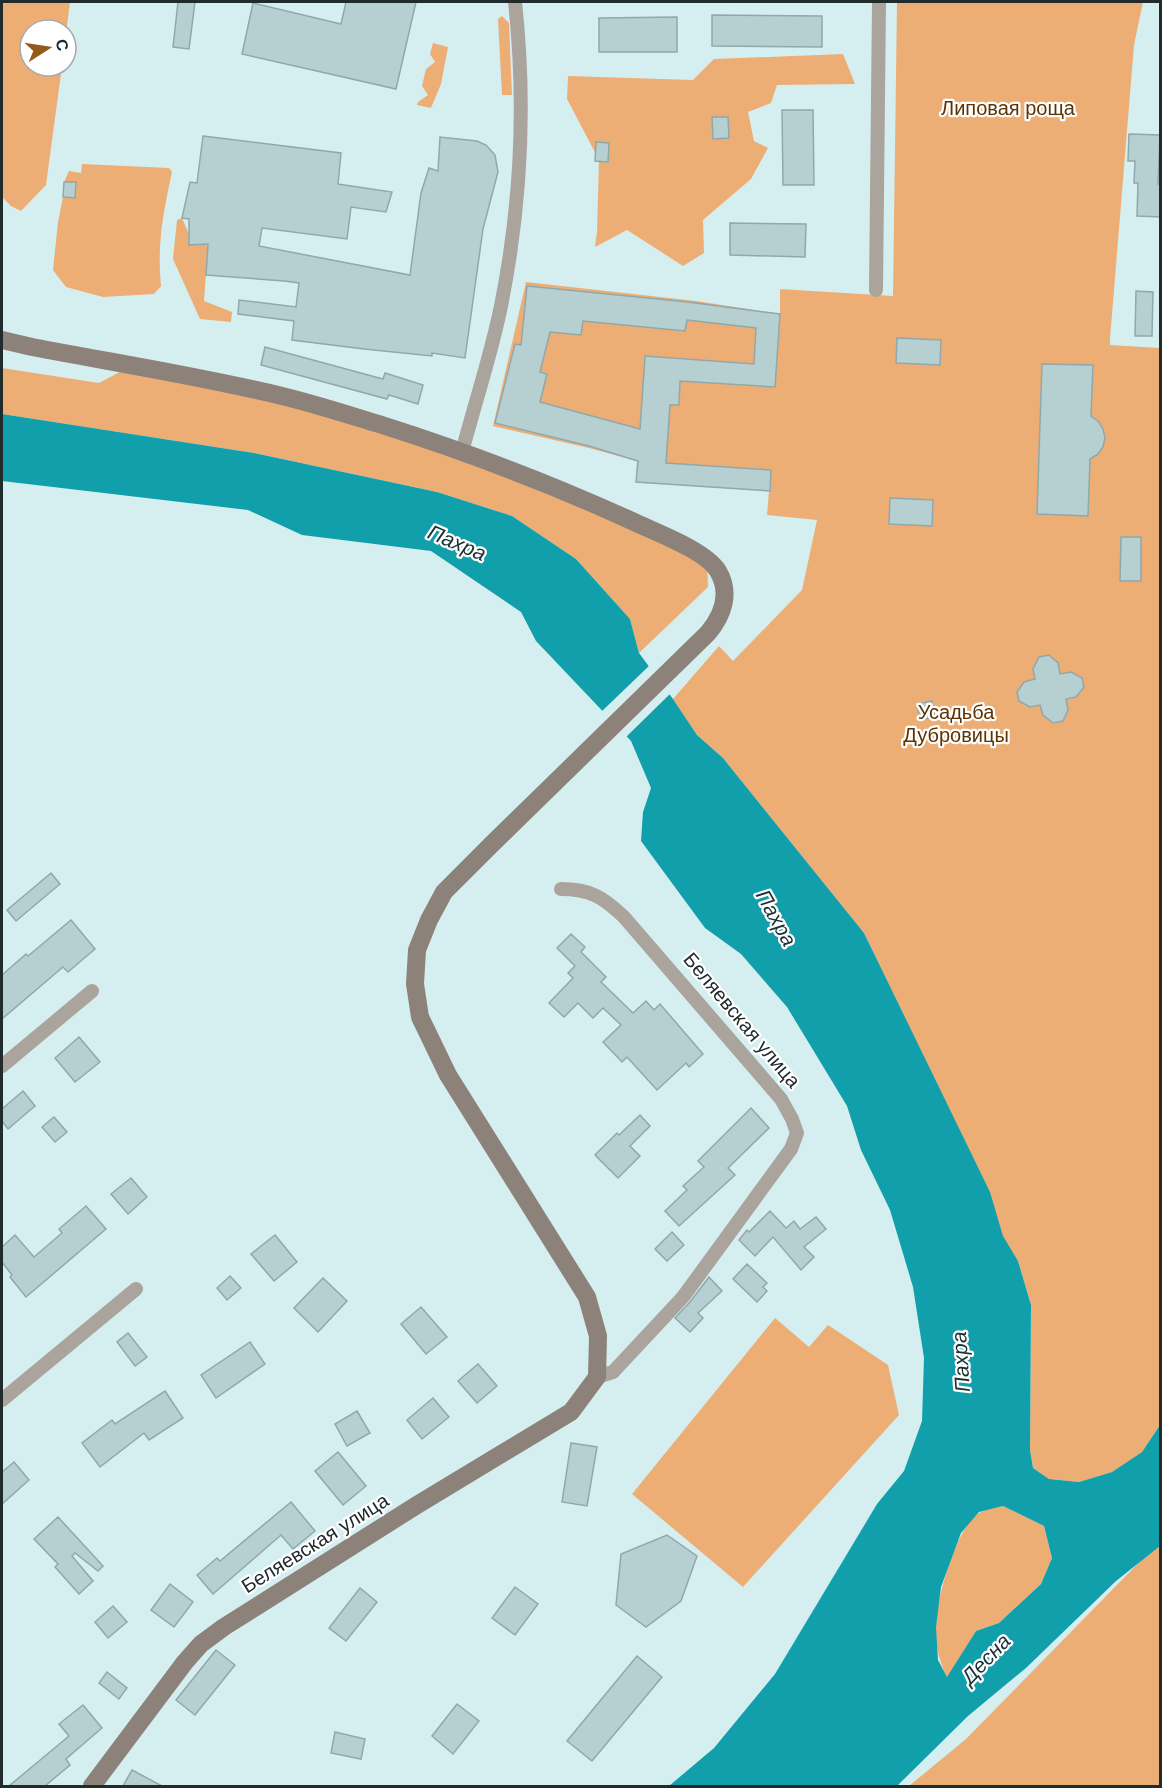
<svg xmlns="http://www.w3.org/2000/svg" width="1162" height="1788" font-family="Arial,sans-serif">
  <rect width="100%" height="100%" fill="#d5eff1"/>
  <!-- green -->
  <g fill="#edae75">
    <polygon points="2,2 70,2 66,34 66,30 30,30 30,66 62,66 46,185 21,211 11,206 2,197"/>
    <polygon points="897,2 1143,2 1134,45 1110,339 1110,345 1160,348 1160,1425 1142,1452 1112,1472 1079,1482 1049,1479 1033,1468 1030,1450 1031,1305 1018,1261 1003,1237 989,1192 864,933 723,758 697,735 673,699 719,646 733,661 802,590 817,520 767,515 769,491 636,482 637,461 589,448 493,426 526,282 696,301 780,314 780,289 893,296"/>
    <polygon points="502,16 509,23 512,95 502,95 498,19"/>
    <polygon points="433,43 448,47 441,84 431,108 417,105 418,102 428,95 422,86 426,69 435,62 430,54"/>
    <polygon points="843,54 855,84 777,85 771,103 748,112 754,141 768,148 751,179 703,220 704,253 683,266 627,230 595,247 597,232 599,160 567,99 568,76 693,80 714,59"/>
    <path d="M82,164l87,4 3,4c-9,42 -15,71 -11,114l-7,8 -51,3 -37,-10 -13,-17 5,-48 5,-25h12l1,-15h-12l5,-11 12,2z"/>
    <polygon points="182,218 189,234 189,245 203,244 208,246 204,301 232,312 231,322 200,319 173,259 177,220"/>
    <polygon points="131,366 365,420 707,559 708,587 639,653 630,619 576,559 512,516 437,492 254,453 2,414 2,368 99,383"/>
    <polygon points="775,1318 809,1347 828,1325 888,1365 899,1415 743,1587 632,1494"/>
    <path d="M1003,1506l41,20 8,32 -11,26 -42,39 -23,8 -29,47c-8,-18 -11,-29 -11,-49 -1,-26 20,-105 45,-117 6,-3 15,-4 22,-6z"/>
    <polygon points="1160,1541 1160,1786 909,1786 966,1739"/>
  </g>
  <!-- water -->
  <path fill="#11a0ab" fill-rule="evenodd" d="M2,414l252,39 183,39 75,24 64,43 54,60 9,34 34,46 24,36 26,23 141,175 126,259 13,44 15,25 13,44 -1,145 3,18 16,11 30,3 33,-10 30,-20 18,-27v121l-44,35 -90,87 -58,48 -71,70h-228l45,-38 61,-74 102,-170 27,-33 18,-50 2,-63 -11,-71 -23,-77 -29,-60 -14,-44 -60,-99 -46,-53 -36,-26 -64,-87 2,-29 8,-24 -20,-47 -95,-100 -15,-29 -90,-61 -129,-16 -54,-25 -246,-29zM1003,1506l41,20 8,32 -11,26 -42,39 -23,8 -29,46 -9,-17 -2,-33 5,-40 20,-54 18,-21z"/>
  <!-- pier -->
  <polygon fill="#d5eff1" points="651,664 672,692 625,738 600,713"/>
  <!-- building -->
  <g fill="#b6cfd1" stroke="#90a8ab" stroke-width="1.5" fill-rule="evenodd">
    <polygon points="178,2 195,2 189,49 173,47"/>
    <polygon points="346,2 416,2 396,89 242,54 253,3 341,24"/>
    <polygon points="712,15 822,16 822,47 712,46"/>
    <polygon points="677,17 677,52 599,52 599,18"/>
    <polygon points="782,110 813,110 814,185 783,185"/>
    <polygon points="712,117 728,117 729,138 713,139"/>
    <polygon points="1129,134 1160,135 1158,184 1161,184 1161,217 1137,216 1138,183 1134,183 1135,161 1128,161"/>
    <polygon points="203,136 341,153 338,184 392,192 386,212 351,207 347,239 262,228 259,246 410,275 421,193 429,168 438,171 440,137 477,141 486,145 495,155 498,172 483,229 465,358 432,353 432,356 364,349 292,340 294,321 238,314 239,300 296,307 299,283 284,281 206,275 208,244 189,245 189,219 182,218 190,182 197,183"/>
    <polygon points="596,142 609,143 608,162 595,161"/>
    <polygon points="64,182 76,182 75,198 63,197"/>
    <polygon points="730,223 806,224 805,257 730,255"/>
    <path d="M527,286l161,16 92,12 -5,73 -95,-6 -1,24h-9l-4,58 105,7 -1,21 -134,-9 2,-21 -49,-15 -94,-23 20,-79 6,1zM687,320l69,8 -2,36 -109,-8 -5,73 -100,-27 7,-28 -7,-2 10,-40 31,3 2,-14 102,10z"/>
    <polygon points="1136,291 1153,292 1152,336 1135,336"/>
    <polygon points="897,338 941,340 940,365 896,363"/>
    <polygon points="265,347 383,379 385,373 423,385 418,404 389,395 387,399 261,365"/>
    <polygon points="1042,364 1093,365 1091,416 1098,421 1103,429 1105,438 1103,447 1098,454 1090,459 1088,516 1037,514"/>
    <polygon points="890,498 933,500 932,526 889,524"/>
    <polygon points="1121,537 1141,537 1141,581 1120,581"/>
    <polygon points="1049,655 1058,663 1060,674 1071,672 1082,678 1084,687 1076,697 1066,699 1068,710 1063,721 1053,723 1043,715 1040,705 1030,707 1019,701 1017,692 1024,682 1035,679 1033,669 1039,657"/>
    <polygon points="932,701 935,717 920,720 917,704"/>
    <polygon points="51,873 60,884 16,921 7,910"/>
    <polygon points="71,920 95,949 68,972 63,967 2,1019 2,975 26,954 28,956"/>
    <polygon points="571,934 585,947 581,952 606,977 601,982 633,1013 646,1001 654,1010 660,1004 703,1054 689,1067 686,1063 657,1090 627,1057 622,1062 603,1042 621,1025 603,1008 593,1018 578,1003 564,1017 549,1003 573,978 568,973 575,966 557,948"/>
    <polygon points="79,1037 100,1062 75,1082 55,1058"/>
    <polygon points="23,1091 35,1106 8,1129 2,1121 2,1109"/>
    <polygon points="751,1108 769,1128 728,1168 735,1175 679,1226 665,1211 687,1190 683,1186 704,1167 698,1161"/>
    <polygon points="640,1115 650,1126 630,1146 640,1156 618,1178 595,1155 617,1133 619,1135"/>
    <polygon points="54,1117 67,1132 55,1142 42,1127"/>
    <polygon points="131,1178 147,1197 128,1214 111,1194"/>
    <polygon points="86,1206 106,1229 26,1297 10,1277 12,1275 2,1262 2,1247 15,1235 34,1257 62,1233 59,1229"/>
    <polygon points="770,1211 786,1228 794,1221 800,1229 816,1217 826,1229 804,1247 814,1257 801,1270 773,1237 755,1256 739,1240 747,1230 749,1232"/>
    <polygon points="672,1232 684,1245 667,1261 655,1249"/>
    <polygon points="275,1235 297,1262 274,1281 251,1254"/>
    <polygon points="747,1264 767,1283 763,1287 767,1291 757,1302 733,1279"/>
    <polygon points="230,1276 241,1288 227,1300 217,1288"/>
    <polygon points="709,1277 722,1291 698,1313 703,1318 690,1332 675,1318 690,1302"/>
    <polygon points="323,1278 347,1301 318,1332 294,1308"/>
    <polygon points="421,1307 447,1337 426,1354 401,1324"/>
    <polygon points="128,1333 147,1357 135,1366 117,1342"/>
    <polygon points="250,1342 265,1364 216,1398 201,1375"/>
    <polygon points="478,1364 497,1386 477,1403 458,1381"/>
    <polygon points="165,1391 183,1418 149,1440 144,1433 100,1467 82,1443 112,1420 115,1424"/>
    <polygon points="433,1398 449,1417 422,1439 407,1420"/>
    <polygon points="357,1411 370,1433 347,1446 335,1424"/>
    <polygon points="571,1443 597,1447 587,1506 562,1502"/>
    <polygon points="338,1452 366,1486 343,1505 315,1471"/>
    <polygon points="14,1462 29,1480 2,1504 2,1472"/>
    <polygon points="291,1502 315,1531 293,1549 281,1535 213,1594 197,1575 217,1558 220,1561"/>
    <polygon points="58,1517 103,1566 98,1571 75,1553 72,1556 93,1581 79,1594 55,1567 58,1564 34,1539"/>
    <polygon points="667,1535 697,1556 681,1601 646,1627 616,1605 621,1554"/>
    <polygon points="170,1584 193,1602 174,1627 151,1610"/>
    <polygon points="515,1587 538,1604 515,1635 492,1618"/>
    <polygon points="360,1588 377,1602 346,1641 329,1628"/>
    <polygon points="113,1606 127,1622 108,1638 95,1622"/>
    <polygon points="216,1650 235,1665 195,1715 176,1700"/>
    <polygon points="637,1656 662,1677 592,1761 567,1741"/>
    <polygon points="107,1672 127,1688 119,1699 99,1683"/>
    <polygon points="457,1704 479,1721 453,1754 432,1736"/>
    <polygon points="83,1705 102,1728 66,1759 70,1765 45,1786 9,1786 69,1736 59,1724"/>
    <polygon points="335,1732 365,1739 361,1759 331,1753"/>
    <polygon points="132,1770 162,1786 123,1786"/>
  </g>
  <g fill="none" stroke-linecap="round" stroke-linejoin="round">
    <!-- street -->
    <g stroke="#aba49d" stroke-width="14">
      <polyline points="876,290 879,2"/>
      <path d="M462,452c13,-49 29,-97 39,-146 20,-100 25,-203 14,-304"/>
      <path d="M561,889c29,0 42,8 63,28l157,182 11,20 5,14 -6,16 -108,148 -70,75 -16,5"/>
      <polyline points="2,1066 92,991"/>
      <polyline points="2,1400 136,1289"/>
    </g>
    <!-- secondary -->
    <path stroke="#8d8279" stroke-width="18" d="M2,340l30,7c83,16 167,29 250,49 33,8 67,19 100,29 85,27 169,59 250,96 23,11 73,29 86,50 13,22 5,44 -10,62l-216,211 -48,48 -15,28 -12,30 -2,34 5,33 28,58 139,222 11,39 -1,41 -26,35 -154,93 -193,122 -23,17 -16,18 -93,124"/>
  </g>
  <g text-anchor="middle" stroke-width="4.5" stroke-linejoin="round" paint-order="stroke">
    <!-- park labels -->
    <g font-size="20" fill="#5d3302" stroke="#fff">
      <text x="1008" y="115">Липовая роща</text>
      <text x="956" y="719">Усадьба<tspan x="956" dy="23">Дубровицы</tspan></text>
    </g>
    <!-- street labels -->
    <g font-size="20" fill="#212b2c" stroke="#fff">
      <text transform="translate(742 1020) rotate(50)" y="7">Беляевская улица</text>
      <text transform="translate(315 1543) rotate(-32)" y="7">Беляевская улица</text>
    </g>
    <!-- water labels -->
    <g font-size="21" font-style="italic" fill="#1b3033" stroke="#fff">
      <text transform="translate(457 543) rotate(23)" y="7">Пахра</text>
      <text transform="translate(776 918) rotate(61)" y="7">Пахра</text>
      <text transform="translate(961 1362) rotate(-94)" y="7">Пахра</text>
      <text transform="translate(986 1659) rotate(-46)" y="7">Десна</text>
    </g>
  </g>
  <!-- border -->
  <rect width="1162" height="1788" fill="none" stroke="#212b2c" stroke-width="6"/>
  <!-- north arrow -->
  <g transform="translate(48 48) rotate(78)"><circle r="28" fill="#ffffff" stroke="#a6aaab" stroke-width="1.5"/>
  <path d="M0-4.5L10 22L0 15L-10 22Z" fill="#955a1a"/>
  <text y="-9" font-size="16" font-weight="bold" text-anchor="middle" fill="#212b2c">С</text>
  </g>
</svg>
